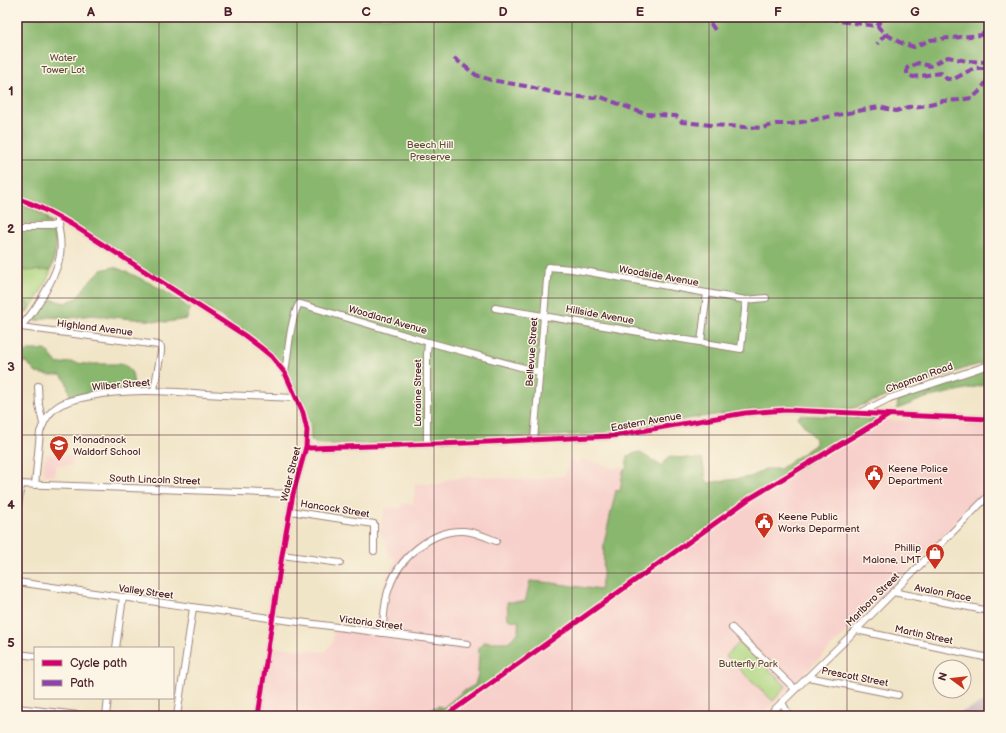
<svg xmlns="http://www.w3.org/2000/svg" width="1006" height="733" font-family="'Balsamiq Sans',sans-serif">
  <rect width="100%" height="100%" fill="#fcf5e5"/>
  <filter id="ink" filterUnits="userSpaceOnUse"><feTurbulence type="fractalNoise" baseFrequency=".025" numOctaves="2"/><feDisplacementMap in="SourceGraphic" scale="8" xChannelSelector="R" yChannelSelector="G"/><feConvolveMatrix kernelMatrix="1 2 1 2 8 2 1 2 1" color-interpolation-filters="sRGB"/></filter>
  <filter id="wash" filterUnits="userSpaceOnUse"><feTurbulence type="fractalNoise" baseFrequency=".012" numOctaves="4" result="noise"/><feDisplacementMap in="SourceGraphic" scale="16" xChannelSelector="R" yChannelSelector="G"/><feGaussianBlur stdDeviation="0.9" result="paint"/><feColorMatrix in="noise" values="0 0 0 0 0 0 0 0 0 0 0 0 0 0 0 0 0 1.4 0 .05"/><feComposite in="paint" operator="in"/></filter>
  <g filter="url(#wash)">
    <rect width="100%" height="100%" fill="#f1e5c7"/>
    <!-- built -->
    <g fill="#f7d0cb">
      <polygon points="884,420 989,424 989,490 762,716 447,716 751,499"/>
      <polygon points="46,454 73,456 73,466 56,465 55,476 43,475 44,458 46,458"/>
      <polygon points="580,459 596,462 614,469 619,467 625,469 623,471 620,491 616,490 604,543 603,577 600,590 553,583 530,581 525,602 507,602 519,622 518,633 508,642 484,642 479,648 478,674 475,685 462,692 443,708 426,710 427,716 261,716 270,647 325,652 328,647 332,644 334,630 357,633 359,626 371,628 375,624 382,591 387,577 394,565 396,558 389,557 386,541 380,533 385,507 401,508 402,503 413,504 415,484 439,484 447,480 472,476 535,480 565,475 569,461 577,463"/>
    </g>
    <!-- industrial -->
    <polygon fill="#d2bec2" points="989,700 989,716 959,716 961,712"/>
    <!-- green -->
    <g fill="#aed680" stroke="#7c7a56">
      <path d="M17,203c12,3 27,8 34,20 17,29 -13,81 -34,100z"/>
      <polygon points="740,642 786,686 773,701 726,656"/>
    </g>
    <!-- forest -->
    <g fill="#8ab76e" stroke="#6a6b4c">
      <polygon points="17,17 989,17 989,362 969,367 851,409 806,407 750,410 687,419 621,433 362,444 319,444 314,443 311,440 310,424 307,412 289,375 277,359 263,346 222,317 147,272 69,221 41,204 17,197"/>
      <path d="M17,203c13,4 24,9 34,20h-34z"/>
      <polygon points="17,229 53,229 56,247 51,270 17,271"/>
      <path d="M114,267c22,8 58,26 76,42l-3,10 -20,3 -76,-7 -21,3 -21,-1 -13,4 -6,-1 16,-22 19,5 12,-5 11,-15 13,-13z"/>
      <polygon points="17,301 27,302 31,306 17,323"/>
      <polygon points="28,350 46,350 58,364 71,362 85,364 125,364 132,373 134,385 70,396 66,381 61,375 50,375 36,373 27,362 22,362 17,423 17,361 19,357"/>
      <polygon points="989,370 989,384 925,398 897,409 898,399 971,373"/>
      <polygon points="800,415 880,419 750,498 444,716 427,716 425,711 439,706 443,708 462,692 475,685 478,674 479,648 484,642 508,642 518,633 519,622 508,619 507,602 525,602 530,581 553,583 600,590 603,577 604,543 616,490 620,491 623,471 627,467 627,456 639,452 661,466 669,457 702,459 707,483 751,477 765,469 780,469 815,445 815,439 798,418"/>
    </g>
  </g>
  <g filter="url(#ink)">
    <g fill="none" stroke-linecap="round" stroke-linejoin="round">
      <!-- minor casing -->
      <g stroke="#9e8279" stroke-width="8">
        <g id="minor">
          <path d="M17,199c20,5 37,16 54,25l173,111 16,12 11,9 14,17 18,40 4,17 -1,17 -13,47 -11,61 -24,161"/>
          <polyline points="17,226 51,226 58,224"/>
          <polyline points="495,308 741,349 746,300"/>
          <polyline points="21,327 158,345 161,347 161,352 154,390"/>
          <path d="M17,329c16,-12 40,-54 43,-74 2,-13 -1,-26 -4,-39"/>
          <polyline points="701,342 707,293"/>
          <path d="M285,373c3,-18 5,-54 14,-69h2l127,38 111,30"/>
          <polyline points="38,386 39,405 43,424"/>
          <polyline points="858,414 890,398 989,365"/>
          <polyline points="534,440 548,267 572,269 746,300 766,298"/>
          <polyline points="427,444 427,354 428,342"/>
          <polyline points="306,447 310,448 466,443 612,436 745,413 786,410 989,419"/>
          <polyline points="17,484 293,494"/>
          <path d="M35,485l5,-53c4,-10 8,-19 17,-25 8,-6 19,-8 29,-10 47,-10 89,-5 137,-2 24,1 49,2 73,3"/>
          <polyline points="290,511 374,524 374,551"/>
          <polyline points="17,513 21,485"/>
          <polyline points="282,555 340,563"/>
          <polyline points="17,582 276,619 468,644"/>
          <polyline points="893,592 989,611"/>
          <polyline points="732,628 795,689"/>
          <polyline points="856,630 989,658"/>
          <path d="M382,633c2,-14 2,-31 7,-45 10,-30 43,-59 75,-57 12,1 22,6 32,10"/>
          <polyline points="116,648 123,597"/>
          <polyline points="17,654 35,656"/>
          <polyline points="808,677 898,695"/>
          <polyline points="782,702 789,716"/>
          <polyline points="17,708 87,716"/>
          <polyline points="106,716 108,698"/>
          <polyline points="177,716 193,608"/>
          <polyline points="768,716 856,630 989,495"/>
        </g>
      </g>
      <!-- minor -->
      <use href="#minor" stroke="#fff" stroke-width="6"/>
      <!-- quiet -->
      <g stroke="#8e44ad" stroke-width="4" stroke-dasharray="8 4" stroke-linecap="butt">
        <polyline points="700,17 711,24 715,30"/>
        <polyline points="830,17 839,21 877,26 886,34 877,44"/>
        <polyline points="877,26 881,20 888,17"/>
        <polyline points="886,34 899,42 914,47 930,40 981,35 989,30"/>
        <polyline points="454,58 476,75 491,80 525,86 564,95 589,98 601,97 645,114 676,116 682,122 711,125 762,128 776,124 791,124 879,107 896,111 909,107 921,106 942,101 959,100 972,98 979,92 989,78"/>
        <polyline points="989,62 967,61 948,57 930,66 918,63 907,68 907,74 913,77 941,73 947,79 954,79 974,68 985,68 989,73"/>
      </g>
      <!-- cycleway casing -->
      <g stroke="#fcf5e5" stroke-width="8">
        <g id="cycleway">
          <path d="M17,199c20,5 37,16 54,25l173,111 16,12 11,9 14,17 18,40 4,17 -1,17 -13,47 -11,61 -24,161"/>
          <polyline points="306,447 310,448 466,443 612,436 745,413 786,410 989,419"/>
          <polyline points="445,716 749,499 889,415"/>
        </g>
      </g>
      <!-- cycleway -->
      <use href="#cycleway" stroke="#d6006c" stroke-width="5"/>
    </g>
  </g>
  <!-- grid -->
  <path fill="none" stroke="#4a1f2b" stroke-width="1" stroke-opacity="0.55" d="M159,17v631M297,17v699M434,17v699M572,17v699M709,17v699M847,17v699M17,160h972M17,298h972M17,435h972M17,573h972M159,698v18"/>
  <!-- icons -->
  <defs>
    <g id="school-pin" transform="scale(1)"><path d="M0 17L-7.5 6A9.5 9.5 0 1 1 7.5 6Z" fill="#c8321e" stroke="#fcf5e5"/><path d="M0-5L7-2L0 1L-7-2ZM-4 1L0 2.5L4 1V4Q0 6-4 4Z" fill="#fff"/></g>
    <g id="civic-pin" transform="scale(1)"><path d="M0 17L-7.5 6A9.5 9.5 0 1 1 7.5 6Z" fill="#c8321e" stroke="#fcf5e5"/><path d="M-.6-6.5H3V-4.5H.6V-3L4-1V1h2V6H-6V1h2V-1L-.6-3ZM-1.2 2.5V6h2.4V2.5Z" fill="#fff"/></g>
    <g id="shop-pin" transform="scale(1)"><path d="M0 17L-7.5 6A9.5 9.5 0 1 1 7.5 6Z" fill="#c8321e" stroke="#fcf5e5"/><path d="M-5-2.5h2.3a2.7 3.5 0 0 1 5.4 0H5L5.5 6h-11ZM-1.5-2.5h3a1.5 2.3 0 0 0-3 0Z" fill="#fff"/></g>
  </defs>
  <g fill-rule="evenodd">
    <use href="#school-pin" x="59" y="445"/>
    <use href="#civic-pin" x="874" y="474"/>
    <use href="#civic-pin" x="764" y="522"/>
    <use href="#shop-pin" x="935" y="553"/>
  </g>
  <g text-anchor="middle" stroke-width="3" stroke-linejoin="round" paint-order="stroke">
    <!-- park labels -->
    <g font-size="10" fill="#634d40" stroke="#fcf5e5">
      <text x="63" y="61">Water<tspan x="63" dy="12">Tower Lot</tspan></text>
      <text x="430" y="148">Beech Hill<tspan x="430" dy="12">Preserve</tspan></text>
      <text x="748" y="667">Butterfly Park</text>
    </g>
    <!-- street labels -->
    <g font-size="10" fill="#4a1f2b" stroke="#fcf5e5">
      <text transform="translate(659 275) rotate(10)" y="4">Woodside Avenue</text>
      <text transform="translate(600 314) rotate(10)" y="4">Hillside Avenue</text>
      <text transform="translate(388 319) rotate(16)" y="4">Woodland Avenue</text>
      <text transform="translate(95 327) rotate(7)" y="4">Highland Avenue</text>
      <text transform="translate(531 352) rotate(-86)" y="4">Bellevue Street</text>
      <text transform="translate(919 377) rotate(-20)" y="4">Chapman Road</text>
      <text transform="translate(121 384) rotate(-5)" y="4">Wilber Street</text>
      <text transform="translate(417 393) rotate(-90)" y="4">Lorraine Street</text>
      <text transform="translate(646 421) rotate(-10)" y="4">Eastern Avenue</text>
      <text transform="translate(290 474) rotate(-76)" y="4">Water Street</text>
      <text transform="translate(155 479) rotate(2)" y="4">South Lincoln Street</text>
      <text transform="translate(335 508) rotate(9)" y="4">Hancock Street</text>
      <text transform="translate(146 591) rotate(8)" y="4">Valley Street</text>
      <text transform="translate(943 592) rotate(11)" y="4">Avalon Place</text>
      <text transform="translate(872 599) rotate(-45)" y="4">Marlboro Street</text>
      <text transform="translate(371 622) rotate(7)" y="4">Victoria Street</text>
      <text transform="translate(924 634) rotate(12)" y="4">Martin Street</text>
      <text transform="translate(855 676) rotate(11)" y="4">Prescott Street</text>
    </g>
    <!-- poi labels -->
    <g font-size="10" fill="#4a1f2b" stroke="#fcf5e5" text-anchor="start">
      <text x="73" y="443">Monadnock<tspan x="73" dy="12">Waldorf School</tspan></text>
      <text x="888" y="472">Keene Police<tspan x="888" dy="12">Department</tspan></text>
      <text x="778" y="520">Keene Public<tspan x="778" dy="12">Works Deparment</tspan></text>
      <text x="921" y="551" text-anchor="end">Phillip<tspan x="921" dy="12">Malone, LMT</tspan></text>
    </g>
  </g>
  <!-- margin -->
  <rect width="1006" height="733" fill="none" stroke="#fcf5e5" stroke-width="44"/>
  <!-- legend -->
  <rect x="34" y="647" width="140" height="52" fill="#fcf5e5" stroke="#b59f9b"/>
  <rect x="42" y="660" width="20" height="6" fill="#d6006c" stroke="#b59f9b"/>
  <text x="70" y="667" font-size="12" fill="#4a1f2b">Cycle path</text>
  <rect x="42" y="680" width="20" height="6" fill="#8e44ad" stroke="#b59f9b"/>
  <text x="70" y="687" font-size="12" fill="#4a1f2b">Path</text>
  <!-- north arrow -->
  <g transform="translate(952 679) rotate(285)"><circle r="19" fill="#fcf5e5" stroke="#b59f9b"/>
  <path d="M0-3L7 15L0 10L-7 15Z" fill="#c8321e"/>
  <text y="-6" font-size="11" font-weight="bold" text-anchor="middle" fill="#4a1f2b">N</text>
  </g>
  <rect x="22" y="22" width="962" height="689" fill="none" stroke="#4a1f2b" stroke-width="1.5"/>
  <g font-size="13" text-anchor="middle" font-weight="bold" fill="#4a1f2b">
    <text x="91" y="16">A</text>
    <text x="228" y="16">B</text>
    <text x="366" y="16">C</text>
    <text x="503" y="16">D</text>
    <text x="640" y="16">E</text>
    <text x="778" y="16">F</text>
    <text x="915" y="16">G</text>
    <text x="11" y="95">1</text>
    <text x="11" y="233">2</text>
    <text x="11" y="371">3</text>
    <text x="11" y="509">4</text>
    <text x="11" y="647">5</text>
  </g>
</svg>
